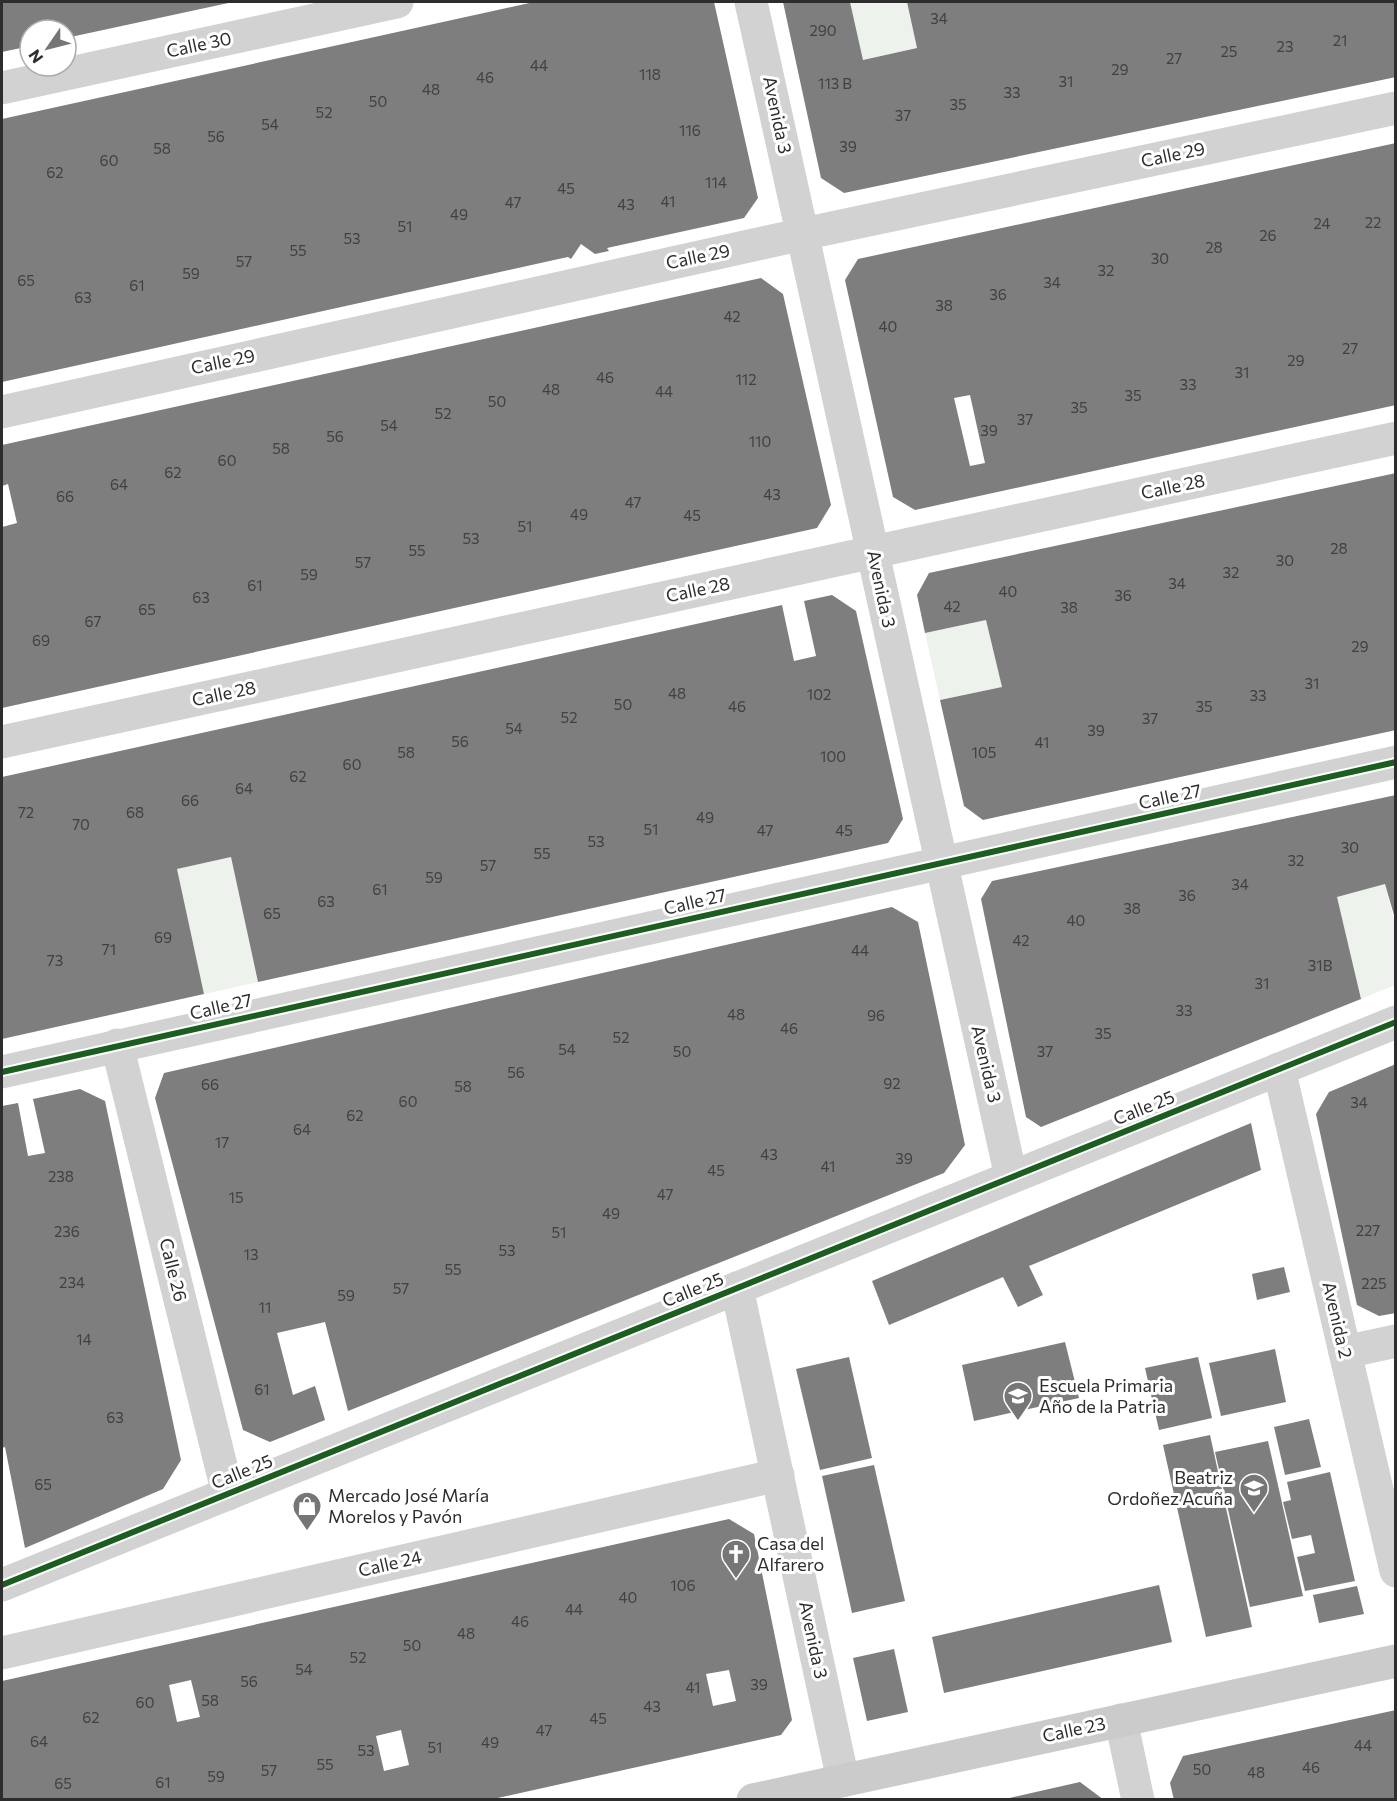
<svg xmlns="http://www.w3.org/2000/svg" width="1397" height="1801" font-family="Commissioner,sans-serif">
  <rect width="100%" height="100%" fill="#fff"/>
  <!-- green -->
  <g fill="#edf3ec">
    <polygon points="850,2 907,2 917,48 863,60"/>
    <polygon points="986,620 1002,687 940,700 925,633"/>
    <polygon points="231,857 258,982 204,994 177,869"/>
    <polygon points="1385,884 1395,924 1395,985 1361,999 1337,897"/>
  </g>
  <!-- building -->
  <g fill="#7e7e7e" fill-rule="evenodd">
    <polygon points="2,2 233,2 66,38 66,30 30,30 30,46 2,52"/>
    <polygon points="534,2 714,2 758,198 744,218 607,248 609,251 595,254 581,244 571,259 568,257 554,260 2,382 2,119"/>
    <polygon points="783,2 850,2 863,60 917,48 907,2 1396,2 1396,77 844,193 821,178"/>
    <path d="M1396,143v262l-481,105 -22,-13 -48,-217 13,-21zM970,395l15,68 -15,3 -16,-68z"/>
    <polygon points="761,278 783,294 831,505 817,528 2,708 2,527 17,523 8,484 2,486 2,445"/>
    <polygon points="1396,473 1396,730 983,820 964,806 940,700 1002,687 986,620 925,633 917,595 929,573"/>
    <polygon points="832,595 856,611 903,819 888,843 258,982 231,857 177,869 204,994 2,1039 2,777 782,605 794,661 816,656 804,601"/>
    <polygon points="1396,795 1396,922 1385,884 1337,897 1361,999 1041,1127 1026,1117 981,899 992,881"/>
    <polygon points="892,907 918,922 965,1145 944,1173 348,1411 325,1322 277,1333 293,1395 315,1386 325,1420 270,1442 243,1430 155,1098 164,1073"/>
    <polygon points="1396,1064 1396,1313 1379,1316 1357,1305 1316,1114 1329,1092"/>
    <polygon points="80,1089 105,1101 181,1460 163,1489 25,1548 5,1447 2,1448 2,1106 18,1103 28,1156 45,1153 33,1099"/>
    <polygon points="1251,1123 1261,1170 1029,1266 1043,1295 1018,1307 1003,1277 889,1325 872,1281"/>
    <polygon points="1284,1267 1290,1292 1257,1300 1252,1274"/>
    <polygon points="1065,1342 1079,1398 974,1421 962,1365"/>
    <polygon points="1275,1349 1286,1402 1221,1416 1209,1363"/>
    <polygon points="849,1357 872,1458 820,1470 796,1369"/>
    <polygon points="1198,1357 1212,1418 1159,1430 1145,1368"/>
    <polygon points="1309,1419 1321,1467 1285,1475 1274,1427"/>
    <polygon points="1210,1435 1252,1627 1206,1637 1163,1445"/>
    <polygon points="1268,1441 1303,1596 1250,1607 1215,1452"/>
    <polygon points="874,1465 905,1601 852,1613 822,1476"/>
    <polygon points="1330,1472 1355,1581 1305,1591 1297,1557 1315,1553 1311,1535 1292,1539 1283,1502 1291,1500 1287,1482"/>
    <path d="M729,1519l25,15 38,186 -11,15 -292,65h-487v-119zM729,1670l7,31 -23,5 -7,-32zM191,1680l9,37 -23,5 -8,-37zM401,1730l8,35 -25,6 -8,-35z"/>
    <polygon points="1159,1585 1172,1642 944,1693 932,1637"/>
    <polygon points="1357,1586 1364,1614 1319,1623 1313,1595"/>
    <polygon points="894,1649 908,1712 867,1721 853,1658"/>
    <polygon points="1396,1710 1396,1800 1174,1800 1170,1783 1183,1756"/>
    <polygon points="1080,1782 1104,1800 1005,1800 1005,1799"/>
  </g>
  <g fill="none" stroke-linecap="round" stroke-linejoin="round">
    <!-- street -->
    <g stroke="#d2d2d2" stroke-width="33">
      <polyline points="751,2 1011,1177"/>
      <polyline points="2,88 397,2"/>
      <polyline points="2,412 803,234 1396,108"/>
      <polyline points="2,742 1396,438"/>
      <polyline points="117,1045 228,1494"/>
      <polyline points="1279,1069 1396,1571"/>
      <polyline points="2,1072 1396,762"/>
      <polyline points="737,1288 843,1780"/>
      <polyline points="1345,1352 1396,1341"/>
      <polyline points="2,1585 1396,1022"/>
      <polyline points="2,1653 778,1475"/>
      <polyline points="1121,1720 1138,1800"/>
    </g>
    <!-- secondary -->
    <polyline stroke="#cbcbcb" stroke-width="33" points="753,1800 1396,1661"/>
    <!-- cycleway casing -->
    <g stroke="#fff" stroke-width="10">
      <g id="cycleway">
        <polyline points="2,1072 1396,762"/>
        <polyline points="2,1585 1396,1022"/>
      </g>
    </g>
    <!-- cycleway -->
    <use href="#cycleway" stroke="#1b5e20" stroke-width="6"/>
  </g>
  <!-- icons -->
  <defs>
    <g id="school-pin" transform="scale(1.5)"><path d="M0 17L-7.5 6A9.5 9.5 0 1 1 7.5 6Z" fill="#767676" stroke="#fff"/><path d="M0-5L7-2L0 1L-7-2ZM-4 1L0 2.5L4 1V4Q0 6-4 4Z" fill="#fff"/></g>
    <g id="shop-pin" transform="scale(1.5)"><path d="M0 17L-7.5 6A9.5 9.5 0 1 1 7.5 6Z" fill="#767676" stroke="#fff"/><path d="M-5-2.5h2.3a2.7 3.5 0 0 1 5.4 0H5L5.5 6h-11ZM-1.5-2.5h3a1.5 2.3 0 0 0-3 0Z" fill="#fff"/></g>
    <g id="church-pin" transform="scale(1.5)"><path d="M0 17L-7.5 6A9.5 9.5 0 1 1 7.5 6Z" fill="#767676" stroke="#fff"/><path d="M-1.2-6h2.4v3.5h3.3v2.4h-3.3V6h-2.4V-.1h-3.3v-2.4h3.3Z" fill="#fff"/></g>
  </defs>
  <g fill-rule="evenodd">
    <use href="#school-pin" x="1018" y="1396"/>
    <use href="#school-pin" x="1254" y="1488"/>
    <use href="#shop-pin" x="307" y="1506"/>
    <use href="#church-pin" x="736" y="1554"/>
  </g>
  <g text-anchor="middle" stroke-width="6" stroke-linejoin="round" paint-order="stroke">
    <!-- number labels -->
    <g font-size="15" fill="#414141">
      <text x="939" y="24">34</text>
      <text x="823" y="36">290</text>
      <text x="1340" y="46">21</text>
      <text x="1285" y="52">23</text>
      <text x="1229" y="57">25</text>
      <text x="1174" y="64">27</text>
      <text x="539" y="71">44</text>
      <text x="1120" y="75">29</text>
      <text x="650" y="80">118</text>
      <text x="485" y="83">46</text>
      <text x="1066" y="87">31</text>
      <text x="835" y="89">113 B</text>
      <text x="431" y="95">48</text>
      <text x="1012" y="98">33</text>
      <text x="378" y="107">50</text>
      <text x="958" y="110">35</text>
      <text x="324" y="118">52</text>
      <text x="903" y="121">37</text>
      <text x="270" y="130">54</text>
      <text x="690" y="136">116</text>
      <text x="216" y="142">56</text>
      <text x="848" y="152">39</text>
      <text x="162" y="154">58</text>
      <text x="109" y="166">60</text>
      <text x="55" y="178">62</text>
      <text x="716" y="188">114</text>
      <text x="566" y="194">45</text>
      <text x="668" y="207">41</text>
      <text x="513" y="208">47</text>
      <text x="626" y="210">43</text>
      <text x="459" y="220">49</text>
      <text x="1373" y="228">22</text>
      <text x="1322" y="229">24</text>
      <text x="405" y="232">51</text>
      <text x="1268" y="241">26</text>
      <text x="352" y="244">53</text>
      <text x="1214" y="253">28</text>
      <text x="298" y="256">55</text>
      <text x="1160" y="264">30</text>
      <text x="244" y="267">57</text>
      <text x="1106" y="276">32</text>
      <text x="191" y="279">59</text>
      <text x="26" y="286">65</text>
      <text x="1052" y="288">34</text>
      <text x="137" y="291">61</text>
      <text x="998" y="300">36</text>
      <text x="83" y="303">63</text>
      <text x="944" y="311">38</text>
      <text x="732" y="322">42</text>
      <text x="888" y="332">40</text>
      <text x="1350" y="354">27</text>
      <text x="1296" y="366">29</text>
      <text x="1242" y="378">31</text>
      <text x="605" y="383">46</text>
      <text x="746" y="385">112</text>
      <text x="1188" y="390">33</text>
      <text x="551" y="395">48</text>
      <text x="664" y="397">44</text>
      <text x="1133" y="401">35</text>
      <text x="497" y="407">50</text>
      <text x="1079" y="413">35</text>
      <text x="443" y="419">52</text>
      <text x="1025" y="425">37</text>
      <text x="389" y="431">54</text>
      <text x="989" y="436">39</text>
      <text x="335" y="442">56</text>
      <text x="760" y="447">110</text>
      <text x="281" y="454">58</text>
      <text x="227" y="466">60</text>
      <text x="173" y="478">62</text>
      <text x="119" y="490">64</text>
      <text x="772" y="500">43</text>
      <text x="65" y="502">66</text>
      <text x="633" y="508">47</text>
      <text x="579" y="520">49</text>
      <text x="692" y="521">45</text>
      <text x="525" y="532">51</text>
      <text x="471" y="544">53</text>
      <text x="1339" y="554">28</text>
      <text x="417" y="556">55</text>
      <text x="1285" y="566">30</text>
      <text x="363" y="568">57</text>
      <text x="1231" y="578">32</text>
      <text x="309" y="580">59</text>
      <text x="1177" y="589">34</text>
      <text x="255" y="591">61</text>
      <text x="1008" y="597">40</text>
      <text x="1123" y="601">36</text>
      <text x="201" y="603">63</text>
      <text x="952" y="612">42</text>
      <text x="1069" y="613">38</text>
      <text x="147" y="615">65</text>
      <text x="93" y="627">67</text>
      <text x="41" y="646">69</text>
      <text x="1360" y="652">29</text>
      <text x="1312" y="689">31</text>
      <text x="677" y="699">48</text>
      <text x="819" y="700">102</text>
      <text x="1258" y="701">33</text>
      <text x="623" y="710">50</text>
      <text x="737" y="712">46</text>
      <text x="1204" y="712">35</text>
      <text x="569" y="723">52</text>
      <text x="1150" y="724">37</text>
      <text x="514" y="734">54</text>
      <text x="1096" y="736">39</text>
      <text x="460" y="747">56</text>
      <text x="1042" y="748">41</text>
      <text x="406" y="758">58</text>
      <text x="984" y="758">105</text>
      <text x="833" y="762">100</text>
      <text x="352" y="770">60</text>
      <text x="298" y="782">62</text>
      <text x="244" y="794">64</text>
      <text x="190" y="806">66</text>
      <text x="26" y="818">72</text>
      <text x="135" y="818">68</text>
      <text x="705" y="823">49</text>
      <text x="81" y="830">70</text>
      <text x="651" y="835">51</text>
      <text x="765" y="836">47</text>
      <text x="844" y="836">45</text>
      <text x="596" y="847">53</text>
      <text x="1350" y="853">30</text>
      <text x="542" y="859">55</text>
      <text x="1296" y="866">32</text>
      <text x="488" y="871">57</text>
      <text x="434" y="883">59</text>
      <text x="1240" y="890">34</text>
      <text x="380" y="895">61</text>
      <text x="1187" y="901">36</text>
      <text x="326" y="907">63</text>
      <text x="1132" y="914">38</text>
      <text x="272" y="919">65</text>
      <text x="1076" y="926">40</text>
      <text x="163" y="943">69</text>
      <text x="1021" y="946">42</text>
      <text x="109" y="955">71</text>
      <text x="860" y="956">44</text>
      <text x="55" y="966">73</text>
      <text x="1320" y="971">31B</text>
      <text x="1262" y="989">31</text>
      <text x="1184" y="1016">33</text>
      <text x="736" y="1020">48</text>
      <text x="876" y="1021">96</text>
      <text x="789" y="1034">46</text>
      <text x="1103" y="1039">35</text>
      <text x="621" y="1043">52</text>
      <text x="567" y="1055">54</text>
      <text x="682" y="1057">50</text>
      <text x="1045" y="1057">37</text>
      <text x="516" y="1078">56</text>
      <text x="892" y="1089">92</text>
      <text x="210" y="1090">66</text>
      <text x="463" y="1092">58</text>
      <text x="408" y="1107">60</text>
      <text x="1359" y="1108">34</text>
      <text x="355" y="1121">62</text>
      <text x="302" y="1135">64</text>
      <text x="222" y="1148">17</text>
      <text x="769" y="1160">43</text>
      <text x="904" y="1164">39</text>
      <text x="828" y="1172">41</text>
      <text x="716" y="1176">45</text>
      <text x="61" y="1182">238</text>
      <text x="665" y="1200">47</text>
      <text x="236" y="1203">15</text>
      <text x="611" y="1219">49</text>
      <text x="1368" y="1236">227</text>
      <text x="67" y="1237">236</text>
      <text x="559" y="1238">51</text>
      <text x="507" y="1256">53</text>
      <text x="251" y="1260">13</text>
      <text x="453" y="1275">55</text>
      <text x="72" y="1288">234</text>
      <text x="1374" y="1289">225</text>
      <text x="401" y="1294">57</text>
      <text x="346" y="1301">59</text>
      <text x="265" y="1313">11</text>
      <text x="84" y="1345">14</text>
      <text x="262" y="1395">61</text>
      <text x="115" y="1423">63</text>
      <text x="43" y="1490">65</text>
      <text x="683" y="1591">106</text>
      <text x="628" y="1603">40</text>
      <text x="574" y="1615">44</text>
      <text x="520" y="1627">46</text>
      <text x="466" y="1639">48</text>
      <text x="412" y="1651">50</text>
      <text x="358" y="1663">52</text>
      <text x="304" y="1675">54</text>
      <text x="249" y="1687">56</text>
      <text x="759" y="1690">39</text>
      <text x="693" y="1693">41</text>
      <text x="210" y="1706">58</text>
      <text x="145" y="1708">60</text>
      <text x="652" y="1712">43</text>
      <text x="91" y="1723">62</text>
      <text x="598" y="1724">45</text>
      <text x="544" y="1736">47</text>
      <text x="39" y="1747">64</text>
      <text x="490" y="1748">49</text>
      <text x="1363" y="1751">44</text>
      <text x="435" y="1753">51</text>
      <text x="366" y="1756">53</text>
      <text x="325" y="1770">55</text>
      <text x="1311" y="1773">46</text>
      <text x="1202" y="1775">50</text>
      <text x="269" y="1776">57</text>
      <text x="1256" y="1778">48</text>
      <text x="216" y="1782">59</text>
      <text x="163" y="1788">61</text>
      <text x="63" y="1789">65</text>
    </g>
    <!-- street labels -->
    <g font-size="18" fill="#2d2d2d" stroke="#fff">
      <text transform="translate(199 45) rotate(-12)" y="6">Calle 30</text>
      <text transform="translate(777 115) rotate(78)" y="6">Avenida 3</text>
      <text transform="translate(1173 155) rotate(-12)" y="6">Calle 29</text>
      <text transform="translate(698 257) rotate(-12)" y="6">Calle 29</text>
      <text transform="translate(223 362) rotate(-12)" y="6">Calle 29</text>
      <text transform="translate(1173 487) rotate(-12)" y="6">Calle 28</text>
      <text transform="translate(881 589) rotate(78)" y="6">Avenida 3</text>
      <text transform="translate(698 590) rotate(-12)" y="6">Calle 28</text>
      <text transform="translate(224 694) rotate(-12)" y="6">Calle 28</text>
      <text transform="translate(1170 797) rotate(-12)" y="6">Calle 27</text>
      <text transform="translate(695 902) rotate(-13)" y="6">Calle 27</text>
      <text transform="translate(221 1007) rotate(-13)" y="6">Calle 27</text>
      <text transform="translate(986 1064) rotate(77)" y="6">Avenida 3</text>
      <text transform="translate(1144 1108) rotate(-22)" y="6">Calle 25</text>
      <text transform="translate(173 1270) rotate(76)" y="6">Calle 26</text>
      <text transform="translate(693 1290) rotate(-22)" y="6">Calle 25</text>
      <text transform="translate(1337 1320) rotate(77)" y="6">Avenida 2</text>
      <text transform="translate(242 1472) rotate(-22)" y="6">Calle 25</text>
      <text transform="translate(390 1564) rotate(-13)" y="6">Calle 24</text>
      <text transform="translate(813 1640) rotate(78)" y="6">Avenida 3</text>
      <text transform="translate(1074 1730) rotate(-12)" y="6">Calle 23</text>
    </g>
    <!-- poi labels -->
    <g font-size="18" fill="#2d2d2d" stroke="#fff" text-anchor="start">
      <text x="1039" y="1392">Escuela Primaria<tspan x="1039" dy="21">Año de la Patria</tspan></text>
      <text x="1233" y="1484" text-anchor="end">Beatriz<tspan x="1233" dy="21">Ordoñez Acuña</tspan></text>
      <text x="328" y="1502">Mercado José María<tspan x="328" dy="21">Morelos y Pavón</tspan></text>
      <text x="757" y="1550">Casa del<tspan x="757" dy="21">Alfarero</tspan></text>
    </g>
  </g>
  <!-- border -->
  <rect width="1397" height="1801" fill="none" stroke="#2d2d2d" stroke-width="6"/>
  <!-- north arrow -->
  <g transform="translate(48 48) rotate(235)"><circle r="28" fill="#ffffff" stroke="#ababab" stroke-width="1.5"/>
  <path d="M0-4.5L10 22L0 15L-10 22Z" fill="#767676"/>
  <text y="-9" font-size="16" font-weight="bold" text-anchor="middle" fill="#2d2d2d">N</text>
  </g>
</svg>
